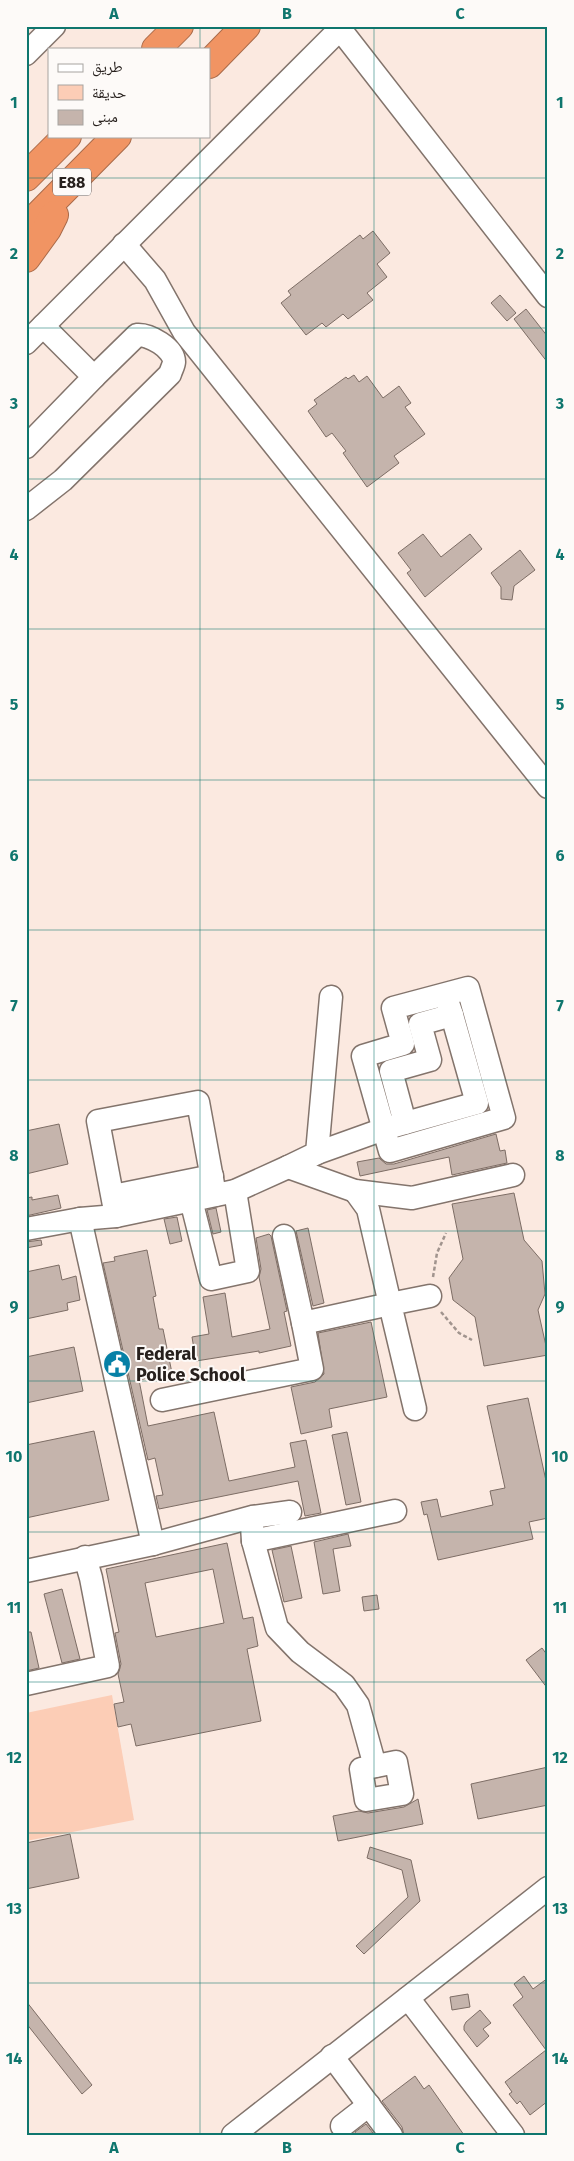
<svg xmlns="http://www.w3.org/2000/svg" width="574" height="2161" font-family="'Fira Sans','Noto Naskh Arabic',sans-serif">
  <rect width="100%" height="100%" fill="#fbe9e0"/>
  <!-- green -->
  <polygon fill="#fccdb6" points="112,1695 134,1820 26,1841 26,1713"/>
  <!-- building -->
  <g fill="#c5b4ac" stroke="#7d6d65" fill-rule="evenodd">
    <polygon points="373,231 390,253 377,264 387,277 367,293 373,300 348,319 343,314 326,327 322,323 306,335 281,303 291,295 288,291 360,235 363,239"/>
    <polygon points="500,295 516,313 507,321 491,303"/>
    <polygon points="526,309 548,337 548,363 514,319"/>
    <polygon points="354,375 359,382 367,376 383,398 399,386 411,403 405,407 425,434 394,456 399,463 367,487 343,453 346,451 332,433 326,437 308,411 317,404 314,400 346,377 348,379"/>
    <polygon points="423,534 441,557 470,534 482,549 425,597 407,573 411,570 398,553"/>
    <polygon points="520,550 535,570 514,586 512,600 501,599 501,587 491,573"/>
    <polygon points="59,1124 68,1164 26,1174 26,1131"/>
    <polygon points="496,1134 500,1151 505,1150 507,1163 452,1175 449,1157 360,1176 357,1162 379,1158 386,1164 394,1164"/>
    <polygon points="514,1193 524,1240 542,1261 545,1294 538,1310 548,1355 484,1366 475,1317 453,1300 449,1278 463,1259 452,1204"/>
    <polygon points="58,1195 61,1208 26,1216 26,1198 32,1197 32,1200"/>
    <polygon points="216,1208 221,1232 213,1234 207,1210"/>
    <polygon points="177,1217 182,1241 170,1244 164,1219"/>
    <polygon points="308,1228 324,1303 313,1306 296,1231"/>
    <polygon points="269,1234 271,1236 287,1311 284,1312 291,1346 259,1353 259,1351 196,1361 192,1337 209,1334 203,1297 225,1293 232,1337 270,1329 259,1277 261,1269 256,1238"/>
    <polygon points="41,1240 42,1245 26,1248 26,1242"/>
    <polygon points="147,1250 156,1296 153,1297 159,1329 163,1329 172,1373 139,1380 148,1426 214,1412 229,1481 295,1467 290,1443 306,1440 321,1513 305,1516 298,1481 159,1509 156,1496 163,1495 155,1458 148,1460 103,1263 115,1261 114,1257"/>
    <polygon points="59,1265 62,1280 76,1276 80,1300 67,1303 68,1310 26,1319 26,1272"/>
    <polygon points="371,1322 387,1397 329,1409 332,1427 301,1434 291,1387 315,1382 324,1374 318,1333"/>
    <polygon points="74,1347 83,1391 26,1403 26,1357"/>
    <polygon points="528,1398 548,1490 548,1518 529,1522 533,1539 438,1560 427,1514 424,1515 421,1502 437,1499 441,1517 493,1505 490,1491 505,1488 487,1406"/>
    <polygon points="94,1431 109,1500 26,1518 26,1445"/>
    <polygon points="347,1432 361,1502 346,1505 332,1435"/>
    <polygon points="348,1534 351,1546 333,1549 340,1591 323,1594 314,1542"/>
    <path d="M227,1543l16,76 10,-2 5,29 -11,3 14,72 -125,25 -5,-22 -13,3 -4,-23 10,-2 -6,-28 3,-10 -6,-31 4,-1 -13,-63zM213,1569l11,54 -68,14 -11,-54z"/>
    <polygon points="291,1546 302,1598 284,1602 272,1550"/>
    <polygon points="62,1589 80,1659 62,1663 44,1594"/>
    <polygon points="377,1595 379,1609 364,1611 362,1597"/>
    <polygon points="26,1632 31,1632 39,1668 26,1671"/>
    <polygon points="542,1648 548,1656 548,1689 526,1660"/>
    <polygon points="548,1767 548,1805 478,1819 471,1784"/>
    <polygon points="418,1799 423,1824 338,1841 333,1816 359,1811 368,1813 404,1807"/>
    <polygon points="70,1834 79,1878 26,1889 26,1843"/>
    <polygon points="370,1847 411,1860 420,1901 364,1954 356,1946 408,1897 402,1870 367,1858"/>
    <polygon points="524,1976 533,1989 548,1978 548,2101 530,2115 520,2101 517,2104 509,2094 512,2092 505,2082 546,2050 513,2005 523,1997 514,1984"/>
    <polygon points="468,1994 470,2007 452,2010 450,1997"/>
    <polygon points="26,2001 92,2085 82,2094 26,2023"/>
    <polygon points="480,2010 491,2023 483,2029 489,2036 477,2047 464,2030 464,2026 466,2022"/>
    <polygon points="415,2076 424,2089 429,2085 464,2135 404,2135 402,2127 382,2101"/>
    <polygon points="366,2124 373,2133 356,2135 355,2132"/>
  </g>
  <g fill="none" stroke-linecap="round" stroke-linejoin="round">
    <!-- minor casing -->
    <g stroke="#83746c" stroke-width="25">
      <g id="minor">
        <polyline points="340,29 548,296"/>
        <polyline points="26,54 54,26"/>
        <polyline points="124,244 155,280 184,332 548,787"/>
        <polyline points="26,343 343,26"/>
        <polyline points="26,447 94,377 43,326"/>
        <path d="M26,509l37,-29 107,-106c1,-4 4,-9 4,-12 0,-14 -25,-28 -37,-27l-43,42"/>
        <polygon points="468,988 504,1118 390,1151 363,1056 403,1044 393,1008"/>
        <polyline points="331,997 317,1153 288,1167 355,1191 412,1198 513,1175"/>
        <polyline points="405,1123 391,1071 430,1060 420,1024 452,1015 447,1000"/>
        <polyline points="317,1153 384,1129 477,1103 452,1015"/>
        <polyline points="113,1196 212,1176"/>
        <polyline points="191,1200 211,1279 248,1271 235,1191"/>
        <polyline points="116,1216 98,1121 198,1102 215,1195"/>
        <polyline points="80,1219 153,1544"/>
        <polyline points="26,1229 80,1219 116,1216 235,1191 288,1167"/>
        <polyline points="284,1236 303,1323 390,1304 368,1209 355,1191"/>
        <polyline points="162,1400 312,1369 303,1323"/>
        <polyline points="415,1409 390,1304 430,1296"/>
        <polyline points="252,1526 253,1541 395,1511"/>
        <polyline points="253,1541 277,1628 300,1652 344,1685 358,1705 375,1766"/>
        <polyline points="26,1571 153,1544 252,1517 290,1512"/>
        <polyline points="26,1684 108,1666 91,1578 85,1557"/>
        <polygon points="396,1762 402,1794 366,1800 361,1769"/>
        <polyline points="408,1998 513,2135"/>
        <polyline points="332,2056 391,2135"/>
        <polyline points="342,2126 369,2105"/>
        <polyline points="233,2135 548,1888"/>
      </g>
    </g>
    <!-- highway casing -->
    <g stroke="#aa6b4a" stroke-width="30">
      <g id="highway">
        <polyline points="156,49 179,26"/>
        <polyline points="209,64 246,26"/>
        <polyline points="26,177 67,136"/>
        <polyline points="26,228 117,136"/>
        <polyline points="26,258 47,229 54,215"/>
      </g>
    </g>
    <!-- path -->
    <g stroke="#a1948e" stroke-width="2.5" stroke-dasharray="4 2.5" stroke-linecap="butt">
      <polyline points="433,1277 437,1253 446,1233"/>
      <polyline points="441,1312 459,1333 472,1340"/>
    </g>
    <!-- minor -->
    <use href="#minor" stroke="#fff" stroke-width="22"/>
    <!-- highway -->
    <use href="#highway" stroke="#f19463" stroke-width="28"/>
  </g>
  <!-- grid -->
  <path fill="none" stroke="#0f766e" stroke-width="1" stroke-opacity="0.55" d="M200,26v23M374,26v2109M200,136v1999M26,178h522M26,328h522M26,479h522M26,629h522M26,780h522M26,930h522M26,1080h522M26,1231h522M26,1381h522M26,1532h522M26,1682h522M26,1833h522M26,1983h522"/>
  <!-- icons -->
  <defs>
    <g id="civic-disc" transform="scale(1.4375)"><circle r="9.5" fill="#0680a6" stroke="#fdfaf8"/><path d="M-.6-6.5H3V-4.5H.6V-3L4-1V1h2V6H-6V1h2V-1L-.6-3ZM-1.2 2.5V6h2.4V2.5Z" fill="#fff"/></g>
  </defs>
  <g fill-rule="evenodd">
    <use href="#civic-disc" x="117" y="1364"/>
  </g>
  <g text-anchor="middle" stroke-width="4" stroke-linejoin="round" paint-order="stroke">
    <!-- shield labels -->
    <rect fill="#fdfaf8" stroke="#67615f" stroke-width="1" x="53" y="168.5" width="38" height="27" rx="4"/>
    <g font-size="16" font-weight="bold" fill="#27201d">
      <text x="72" y="188">E88</text>
    </g>
    <!-- poi labels -->
    <g font-size="18" font-weight="bold" fill="#27201d" stroke="#fdfaf8" text-anchor="start">
      <text x="136" y="1360">Federal<tspan x="136" dy="21">Police School</tspan></text>
    </g>
  </g>
  <!-- border -->
  <rect width="574" height="2161" fill="none" stroke="#fdfaf8" stroke-width="55"/>
  <!-- legend -->
  <rect x="48" y="48" width="162" height="90" fill="#fdfaf8" stroke="#a7a3a0"/>
  <rect x="58" y="64" width="25" height="8" fill="#ffffff" stroke="#a7a3a0"/>
  <text x="92" y="72" font-size="15" fill="#27201d">طريق</text>
  <rect x="58" y="85" width="25" height="15" fill="#fccdb6" stroke="#a7a3a0"/>
  <text x="92" y="98" font-size="15" fill="#27201d">حديقة</text>
  <rect x="58" y="110" width="25" height="15" fill="#c5b4ac" stroke="#a7a3a0"/>
  <text x="92" y="122" font-size="15" fill="#27201d">مبنى</text>
  <rect x="28" y="28" width="518" height="2106" fill="none" stroke="#0f766e" stroke-width="2"/>
  <g font-size="16" text-anchor="middle" font-weight="bold" fill="#0f766e">
    <text x="114" y="19">A</text>
    <text x="287" y="19">B</text>
    <text x="460" y="19">C</text>
    <text x="14" y="108">1</text>
    <text x="560" y="108">1</text>
    <text x="14" y="259">2</text>
    <text x="560" y="259">2</text>
    <text x="14" y="409">3</text>
    <text x="560" y="409">3</text>
    <text x="14" y="560">4</text>
    <text x="560" y="560">4</text>
    <text x="14" y="710">5</text>
    <text x="560" y="710">5</text>
    <text x="14" y="861">6</text>
    <text x="560" y="861">6</text>
    <text x="14" y="1011">7</text>
    <text x="560" y="1011">7</text>
    <text x="14" y="1161">8</text>
    <text x="560" y="1161">8</text>
    <text x="14" y="1312">9</text>
    <text x="560" y="1312">9</text>
    <text x="14" y="1462">10</text>
    <text x="560" y="1462">10</text>
    <text x="14" y="1613">11</text>
    <text x="560" y="1613">11</text>
    <text x="14" y="1763">12</text>
    <text x="560" y="1763">12</text>
    <text x="14" y="1914">13</text>
    <text x="560" y="1914">13</text>
    <text x="14" y="2064">14</text>
    <text x="560" y="2064">14</text>
    <text x="114" y="2153">A</text>
    <text x="287" y="2153">B</text>
    <text x="460" y="2153">C</text>
  </g>
</svg>
